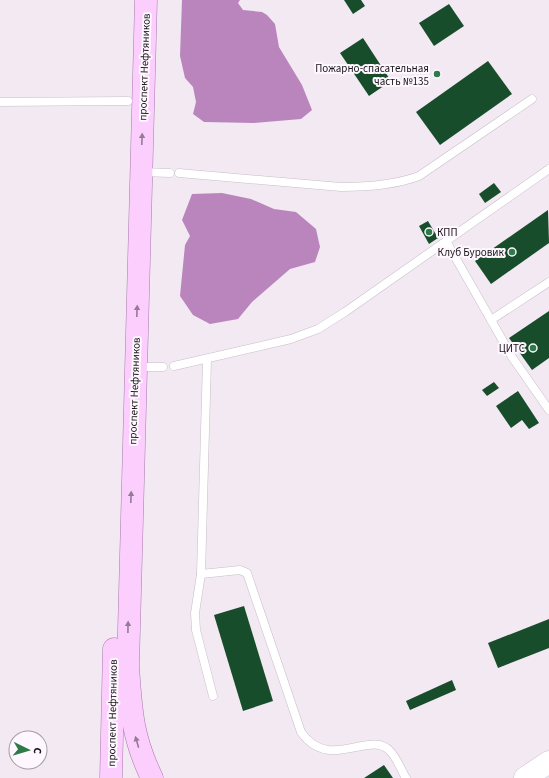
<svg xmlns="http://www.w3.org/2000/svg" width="549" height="778" font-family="'Source Sans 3',sans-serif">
  <rect width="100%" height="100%" fill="#f2e9f3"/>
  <!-- water -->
  <g fill="#ba85bd">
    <polygon points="182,0 240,0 238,3 243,10 262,12 267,15 275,24 279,47 302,85 312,110 301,119 254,123 204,122 193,114 196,102 193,87 185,78 180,56"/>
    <polygon points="222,193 251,199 274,209 296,212 316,229 320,247 315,262 290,269 252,302 238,319 210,324 193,315 180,296 185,245 190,236 182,220 192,194"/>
  </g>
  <!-- building -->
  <g fill="#184d2b">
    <polygon points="344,0 361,0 365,6 353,14"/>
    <polygon points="449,4 464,26 434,46 419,23"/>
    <polygon points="363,38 391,81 369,96 340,53"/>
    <polygon points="488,61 512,94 440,145 416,112"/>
    <polygon points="494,183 501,192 485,203 479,194"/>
    <polygon points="548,210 549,243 491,284 475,261"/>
    <polygon points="428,221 438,238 429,244 419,226"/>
    <polygon points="549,311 549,358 532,370 509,338"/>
    <polygon points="494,382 499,388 487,396 482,390"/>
    <polygon points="518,391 539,423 529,429 522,420 511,428 496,406"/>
    <polygon points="244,606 273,701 243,711 214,615"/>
    <polygon points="549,619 549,648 498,668 488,643"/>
    <polygon points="452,680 456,690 410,710 406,701"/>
    <polygon points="384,765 393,778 364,778"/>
  </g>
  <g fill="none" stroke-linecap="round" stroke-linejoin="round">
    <!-- lane casing -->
    <g stroke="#c7bec8" stroke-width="9">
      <g id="lane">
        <polyline points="0,102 128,101"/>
        <polyline points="141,172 170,173"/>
        <path d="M179,173l162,14c25,0 54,-2 78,-11l113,-77"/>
        <polyline points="446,241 491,320 549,282"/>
        <polyline points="491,320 512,357 549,410"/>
        <path d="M207,360l-6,214 39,-4 7,3 54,159c29,41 69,-3 89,19 7,7 11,19 16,27"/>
        <polyline points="174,366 291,339 318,329 345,312 549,169"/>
        <polyline points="138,367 163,367"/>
        <polyline points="201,574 195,613 196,630 213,696"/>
      </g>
    </g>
    <!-- secondary casing -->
    <g stroke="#c7bec8" stroke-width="23">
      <polyline id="secondary" points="525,778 549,762"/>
    </g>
    <!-- primary casing -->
    <g stroke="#aa78ad" stroke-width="23">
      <g id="primary">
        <path d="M146,0l-18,666c3,44 4,71 24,112"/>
        <polyline points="111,778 114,649"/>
      </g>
    </g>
    <!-- lane -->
    <use href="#lane" stroke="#fff" stroke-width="8"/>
    <!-- secondary -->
    <use href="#secondary" stroke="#fff" stroke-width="22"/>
    <!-- primary -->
    <use href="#primary" stroke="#fbcefe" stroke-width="22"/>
  </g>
  <!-- one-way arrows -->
  <defs><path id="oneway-solid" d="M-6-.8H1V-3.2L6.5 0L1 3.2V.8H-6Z"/></defs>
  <g fill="#957b96">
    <use href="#oneway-solid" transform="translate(142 139) rotate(-88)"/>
    <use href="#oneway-solid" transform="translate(137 311) rotate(-88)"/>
    <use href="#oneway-solid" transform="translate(131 497) rotate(-88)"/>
    <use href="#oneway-solid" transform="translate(128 627) rotate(-89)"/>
    <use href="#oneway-solid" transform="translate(137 742) rotate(-106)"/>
  </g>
  <!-- markers -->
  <g fill="#2e7a49" stroke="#fff7ff" stroke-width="1.5">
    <circle cx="437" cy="74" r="4"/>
    <circle cx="429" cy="232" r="4"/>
    <circle cx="512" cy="252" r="4"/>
    <circle cx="533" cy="348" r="4"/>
  </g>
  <g text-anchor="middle" stroke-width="4" stroke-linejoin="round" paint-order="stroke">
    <!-- street labels -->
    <g font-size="11" fill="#181518" stroke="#fff7ff">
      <text transform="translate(144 67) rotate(-88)" y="4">проспект Нефтяников</text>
      <text transform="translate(134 391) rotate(-88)" y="4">проспект Нефтяников</text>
      <text transform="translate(112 713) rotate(-89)" y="4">проспект Нефтяников</text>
    </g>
    <!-- poi labels -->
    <g font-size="11" fill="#181518" stroke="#fff7ff" text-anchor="end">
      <text x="429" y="72">Пожарно-спасательная<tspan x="429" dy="13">часть №135</tspan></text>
      <text x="437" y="236" text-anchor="start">КПП</text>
      <text x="504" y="256">Клуб Буровик</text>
      <text x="525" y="352">ЦИТС</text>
    </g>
  </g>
  <!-- north arrow -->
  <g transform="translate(28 750) rotate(95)"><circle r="19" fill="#fff7ff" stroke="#a39da3"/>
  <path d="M0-3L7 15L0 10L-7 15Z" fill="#2e7a49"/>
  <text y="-6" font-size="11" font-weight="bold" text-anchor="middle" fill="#181518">С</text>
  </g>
</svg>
